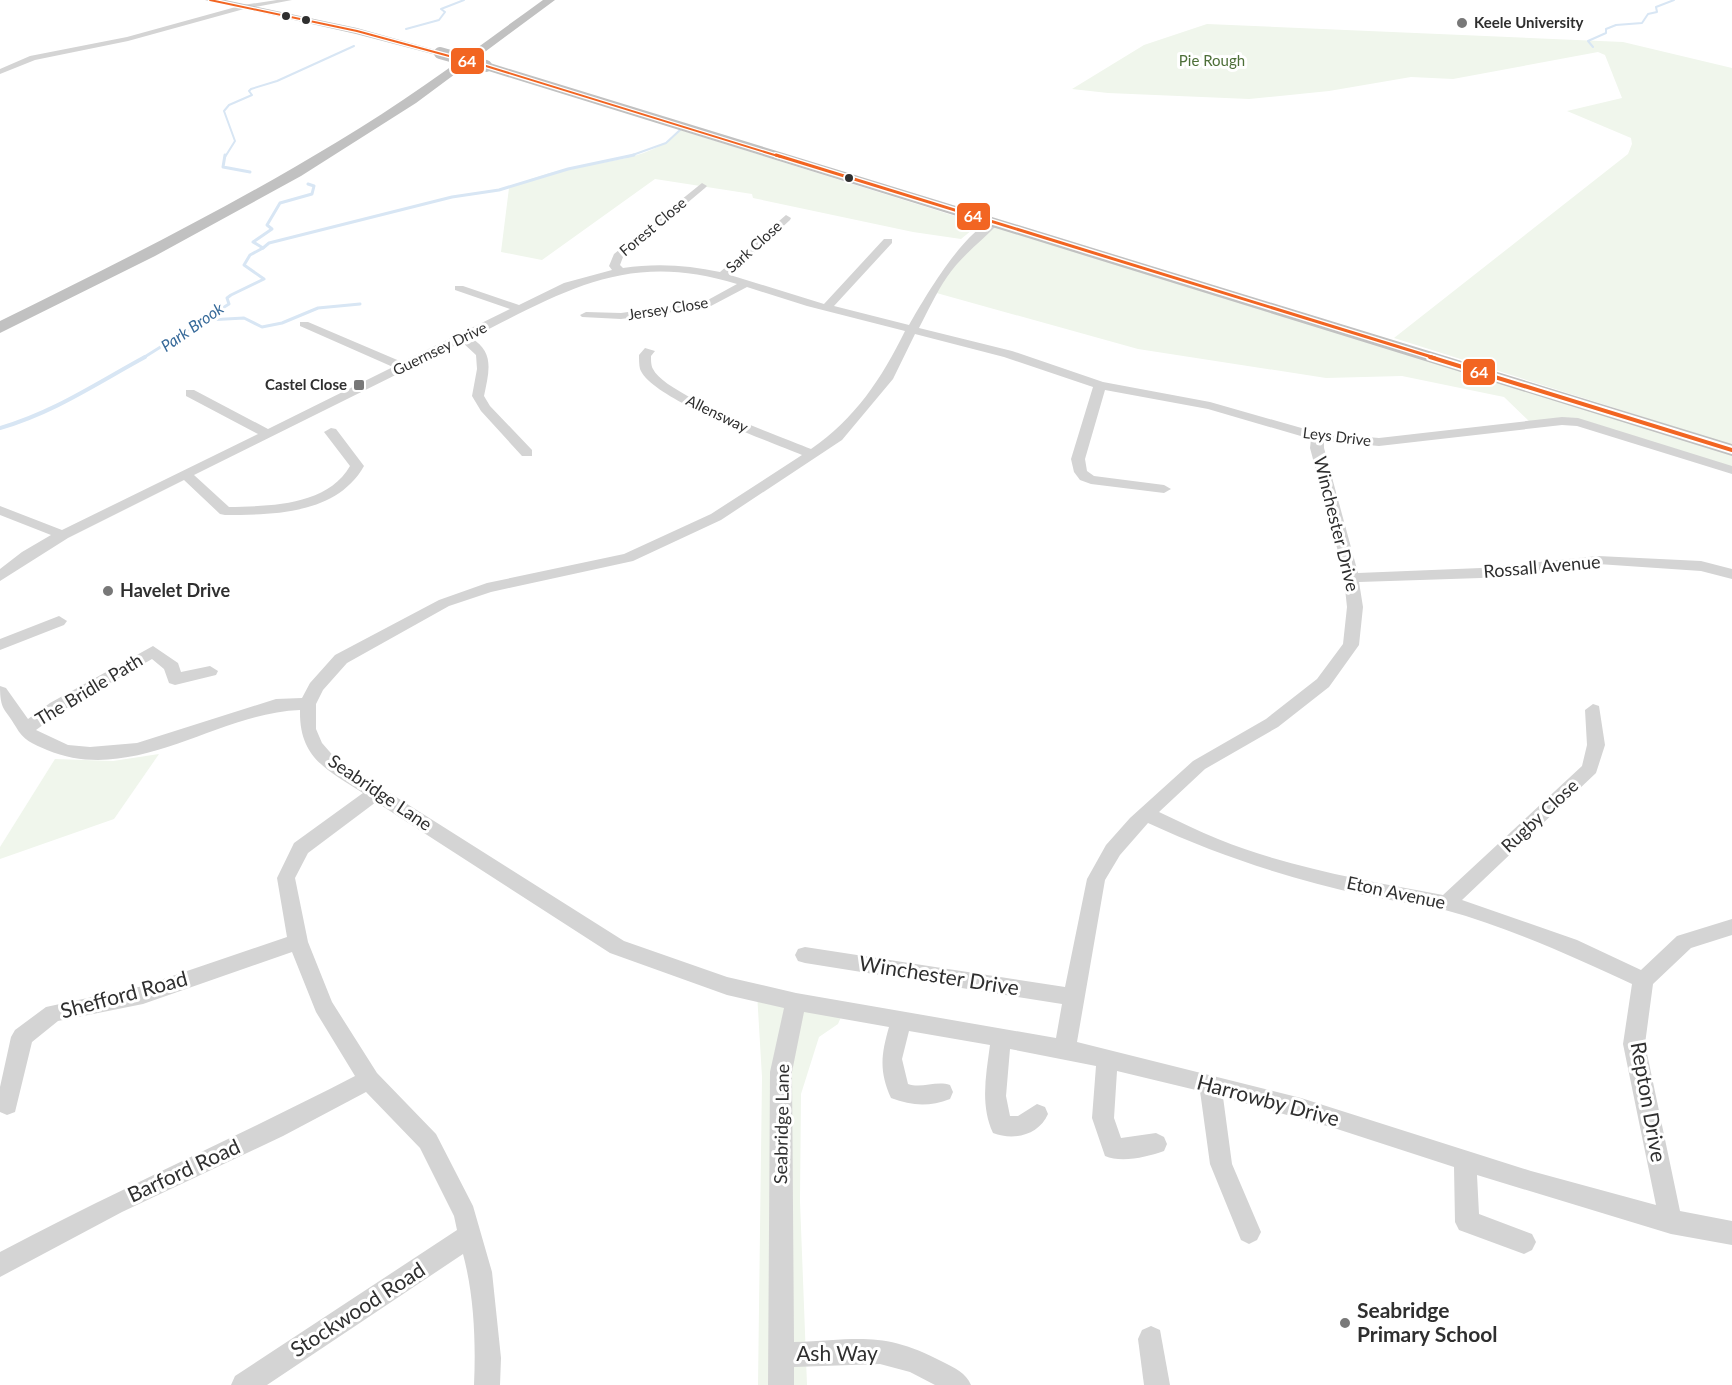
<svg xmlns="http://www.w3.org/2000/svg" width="1732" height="1385" font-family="Lato,sans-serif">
  <rect width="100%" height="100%" fill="#fff"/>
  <!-- green -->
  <g fill="#f0f6ec">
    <polygon points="1207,24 1623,42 1732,68 1732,445 1394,338 1628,154 1632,144 1631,138 1567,111 1622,98 1605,55 1598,52 1453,79 1411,77 1329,91 1249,99 1108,93 1072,89 1144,45"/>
    <path d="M680,130l278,87 16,6 -2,7 -11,9 -48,-7 -160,-34 -1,-4 -97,-15 -113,81 -41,-8 8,-64c19,-9 42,-16 62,-20 36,-7 83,-9 109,-38z"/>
    <polygon points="995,222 1732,450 1732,470 1593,425 1532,424 1504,397 1402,376 1326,378 1138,349 933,292 943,275"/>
    <polygon points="159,754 114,819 0,859 0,847 55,759 113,761"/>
    <polygon points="757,993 844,1010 838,1024 819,1037 801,1094 800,1201 807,1385 758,1385 762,1077"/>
  </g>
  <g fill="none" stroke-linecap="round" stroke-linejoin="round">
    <!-- stream-far2 -->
    <g stroke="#d8e6f4" stroke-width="2">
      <polyline points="406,29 439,20 445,12 441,9 464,0"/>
      <polyline points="1593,47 1588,41 1606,33 1606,29 1616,25 1642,23 1648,14 1657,12 1656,7 1674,0"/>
      <polyline points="225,157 235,141 224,111 229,105 252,95 249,91 251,89 277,81 354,46"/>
      <polyline points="627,157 666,143 680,130"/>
    </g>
    <!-- stream-far1 -->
    <g stroke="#d8e6f4" stroke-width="3">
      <polyline points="225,155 223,167 250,172"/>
      <polyline points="263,248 269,243 452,197 499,190 568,169 634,155"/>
      <polyline points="208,320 244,318 262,327 282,323 318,308 360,304"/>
      <polyline points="143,358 229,304 227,298 231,295 264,279 244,265 250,255 263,248 253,242 272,229 267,225 280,203 312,194 314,186 308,184"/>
    </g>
    <!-- stream -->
    <path stroke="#d8e6f4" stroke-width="4" d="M0,428c53,-15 97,-45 145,-71"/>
    <!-- minor -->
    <g fill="#d4d4d4" fill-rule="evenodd">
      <polygon points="277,0 292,0 244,9 128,41 35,60 0,74 0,69 30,56 127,37 243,5"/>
      <path d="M702,183l5,3 -2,2 -82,69 -3,8 3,3c33,-5 65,-3 97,4l66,-57 5,3 -1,2 -60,55 94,29 60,-65h8v4l-58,63 75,19c16,-28 55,-95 86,-106l5,3c-17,18 -39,34 -53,55 -11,16 -19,34 -28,51l93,23 91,31 107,20 109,31 60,5 183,-21 16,1 154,48v8l-155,-48 -15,-1 -183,21 -55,-5v7l34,125 123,-5 117,-12 103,5 31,8v10l-31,-8 -103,-7 -117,14 -122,4 4,25 -4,38 -30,42 -51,40 -73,42 -46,43c20,9 39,19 59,27 71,29 151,42 225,56l139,-129 5,-21 -2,-35 8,-6 6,2 6,39 -9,28 -134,127 115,40 64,30 36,-34 55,-17v16l-41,13 -38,36 -8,60 35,167 52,10v24l-61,-11 -194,-59 2,39 53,20 4,8 -4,8 -8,4 -65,-24 -4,-8 -1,-55 -120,-39 -111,-31 9,67 29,68 -4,8 -8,4 -8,-4 -31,-76 -10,-73 -83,-20 -3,47 7,20 35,-5 8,4 3,7 -3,7c-16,6 -43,12 -59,5l-13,-38 4,-52 -86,-17 -4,47 4,20h8l19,-12 8,3 3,7c-9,21 -34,27 -55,19 -13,-28 -7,-58 -3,-88l-81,-14 -7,28 6,25c14,5 28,-4 42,1l3,7 -3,7c-21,8 -38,7 -59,-1 -12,-27 -10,-43 -2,-71l-85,-15 -12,60 2,270c63,-2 89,-12 149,20 12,6 23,11 28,23h-36l-25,-13 -30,-8 -86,3v18h-26l2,-313 14,-64 -57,-13 -117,-42 -234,-151 -68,51 -13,25 13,64 24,60 45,71 59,61 37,72 19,66 9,86 -1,27h-26c2,-43 0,-90 -11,-131l-196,131h-36l4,-9 222,-146 -3,-14 -34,-68 -54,-56 -83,44 -161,76 -122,65v-25c117,-62 237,-115 355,-176l-39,-64 -24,-60 -149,52 -85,17 -26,21 -17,70 -8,3 -7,-3v-25l11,-50 4,-7 31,-23 97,-21 144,-49 -10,-59 17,-35 69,-50c-36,-23 -64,-35 -63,-83 -84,3 -166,76 -253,40 -14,-6 -24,-10 -31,-23 -11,-19 -16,-16 -16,-41l6,2 22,31 22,-16 103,-57 25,17 3,9 29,-6 8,5 -2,4 -41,10 -6,-2 -5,-14 -12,-10 -90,52 -26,19 32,15 22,2 47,-4 139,-44 26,-1 8,-15 25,-28 104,-55 48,-17 137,-29 87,-40 91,-59c-31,-13 -151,-56 -162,-86 -1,-4 -1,-10 -1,-14l6,-7 10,3 -4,5c0,4 0,10 2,13 12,26 128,68 158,80 44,-30 71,-71 94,-118l-98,-25 -60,-19 -38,20 -88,12 -39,-2 -2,-2 6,-3 35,1 85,-12 31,-17c-109,-34 -172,7 -266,54 24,14 18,34 13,58l6,10 42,44v6h-10l-41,-45 -9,-15 5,-27 -1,-14 -14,-13 -268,133 35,32c41,-1 98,-1 121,-41l-26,-34 7,-4 5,1 28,37c-27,48 -90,49 -139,49l-5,-1 -36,-34 -116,58 -68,43v-12l22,-17 29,-17 -51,-20v-9l62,24 196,-96 -72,-38v-6h8l74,39 125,-62 -93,-41v-4h8l94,40 108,-53 -55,-19v-4h8l56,19 45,-22 48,-13 -3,-4 5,-12zM915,334l89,23 89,30 -22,72 3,13 6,8 11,4 73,9 7,-4 -7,-4 -70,-9 -7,-5 -2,-12 20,-69 103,19 103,30 -1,9 33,122 4,37 -4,37 -26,35 -51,40 -73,42 -63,57 -24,27 -19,34 -22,108 -260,-40 -7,2 -3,6 3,6 7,2 257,41 -6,34 -260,-45 -69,-16 -103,-36 -288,-182 -14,-16 -6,-14v-25l7,-14 24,-27 102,-57 42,-14 142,-31 88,-41 121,-80 51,-61zM1148,823c69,32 142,56 216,72 27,6 55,9 81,15 63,17 129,47 187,74l-9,60 33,161 -125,-34 -230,-73 -224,-56 28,-162 15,-25z"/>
      <polygon points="59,616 67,621 64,625 0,650 0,639"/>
      <polygon points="1151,1326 1160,1330 1170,1385 1144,1385 1138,1339 1142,1330"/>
    </g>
    <!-- highway -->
    <g fill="#c1c1c1" fill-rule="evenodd">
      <polygon points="205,0 225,0 357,28 446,53 440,56 356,34"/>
      <path d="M543,0h12l-139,103 -115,73 -146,80 -155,77v-12c114,-56 228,-113 337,-179 72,-43 138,-93 206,-142z"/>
      <polygon points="482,63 490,63 1732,444 1732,456 482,69"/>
    </g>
    <!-- highway-bridge -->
    <polyline stroke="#c1c1c1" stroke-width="12" points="440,53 486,66"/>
    <!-- bus-1-far2 casing -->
    <g stroke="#fff" stroke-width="4.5">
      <polyline id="bus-1-far2" points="210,0 357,31 486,66 781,157"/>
    </g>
    <!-- bus-1-far1 casing -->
    <g stroke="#fff" stroke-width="6">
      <polyline id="bus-1-far1" points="776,155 1435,358"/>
    </g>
    <!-- bus-1 casing -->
    <g stroke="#fff" stroke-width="8">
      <polyline id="bus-1" points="1430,357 1732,450"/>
    </g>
    <!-- bus-1-far2 -->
    <use href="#bus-1-far2" stroke="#f26522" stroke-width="2"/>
    <!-- bus-1-far1 -->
    <use href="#bus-1-far1" stroke="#f26522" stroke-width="3"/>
    <!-- bus-1 -->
    <use href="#bus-1" stroke="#f26522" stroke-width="4"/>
  </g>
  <!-- markers -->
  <g fill="#2f2f2f" stroke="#fff" stroke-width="2">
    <circle cx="286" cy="16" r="5"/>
    <circle cx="306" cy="20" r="5"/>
    <circle cx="849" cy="178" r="5"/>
  </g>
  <g fill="#787878" stroke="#fff" stroke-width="2">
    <circle cx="1462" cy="23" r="6"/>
    <rect x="353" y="379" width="12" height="12" rx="3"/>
    <circle cx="108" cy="591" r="6"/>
    <circle cx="1345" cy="1323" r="6"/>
  </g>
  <g text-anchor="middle" stroke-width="6" stroke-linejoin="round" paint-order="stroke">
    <!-- far-poi labels -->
    <g font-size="15" font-weight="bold" fill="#2f2f2f" stroke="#fff" text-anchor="start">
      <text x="1474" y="28">Keele University</text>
      <text x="347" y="390" text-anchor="end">Castel Close</text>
    </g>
    <!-- far-park labels -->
    <g font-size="15" fill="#4d6f38" stroke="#fff">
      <text x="1212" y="66">Pie Rough</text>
    </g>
    <!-- far-street labels -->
    <g font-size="15" fill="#2f2f2f" stroke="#fff">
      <text transform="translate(653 227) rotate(-40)" y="5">Forest Close</text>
      <text transform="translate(754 247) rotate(-42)" y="5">Sark Close</text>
      <text transform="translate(668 309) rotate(-9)" y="5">Jersey Close</text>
      <text transform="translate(440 349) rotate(-26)" y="5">Guernsey Drive</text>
      <text transform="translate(717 414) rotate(26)" y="5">Allensway</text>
      <text transform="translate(1337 437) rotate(7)" y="5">Leys Drive</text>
    </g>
    <!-- far-water labels -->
    <g font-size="16" font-style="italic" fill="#366999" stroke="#fff">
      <text transform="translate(192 327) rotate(-35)" y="6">Park Brook</text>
    </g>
    <!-- street labels -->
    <g font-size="18" fill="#2f2f2f" stroke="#fff">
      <text transform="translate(1336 524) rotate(76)" y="6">Winchester Drive</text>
      <text transform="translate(1542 567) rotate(-5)" y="6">Rossall Avenue</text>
      <text transform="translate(89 690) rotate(-31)" y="6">The Bridle Path</text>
      <text transform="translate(380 793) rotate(34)" y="6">Seabridge Lane</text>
      <text transform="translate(1540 816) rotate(-43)" y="6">Rugby Close</text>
      <text transform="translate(1396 893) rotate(12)" y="6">Eton Avenue</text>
      <text transform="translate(782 1124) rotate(-89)" y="6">Seabridge Lane</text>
    </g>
    <!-- poi labels -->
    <g font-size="18" font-weight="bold" fill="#2f2f2f" stroke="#fff" text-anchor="start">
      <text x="120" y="597">Havelet Drive</text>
    </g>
    <!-- near-street labels -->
    <g font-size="21" fill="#2f2f2f" stroke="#fff">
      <text transform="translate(939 976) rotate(9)" y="7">Winchester Drive</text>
      <text transform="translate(124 995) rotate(-15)" y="7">Shefford Road</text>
      <text transform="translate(1268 1101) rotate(15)" y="7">Harrowby Drive</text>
      <text transform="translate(1648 1102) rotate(80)" y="7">Repton Drive</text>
      <text transform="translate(184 1171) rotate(-25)" y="7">Barford Road</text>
      <text transform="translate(358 1310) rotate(-33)" y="7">Stockwood Road</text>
      <text x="837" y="1361">Ash Way</text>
    </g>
    <!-- near-poi labels -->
    <g font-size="21" font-weight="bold" fill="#2f2f2f" stroke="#fff" text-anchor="start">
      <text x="1357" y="1318">Seabridge<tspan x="1357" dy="24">Primary School</tspan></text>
    </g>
  </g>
  <g stroke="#fff" stroke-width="2">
    <rect x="450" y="47" width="35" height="28" rx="6" fill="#f26522"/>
    <rect x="956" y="202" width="35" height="29" rx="6" fill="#f26522"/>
    <rect x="1462" y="358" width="34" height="28" rx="6" fill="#f26522"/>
  </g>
  <g font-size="16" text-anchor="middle" font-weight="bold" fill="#fff">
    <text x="467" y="67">64</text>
    <text x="973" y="222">64</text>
    <text x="1479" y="378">64</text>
  </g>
</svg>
